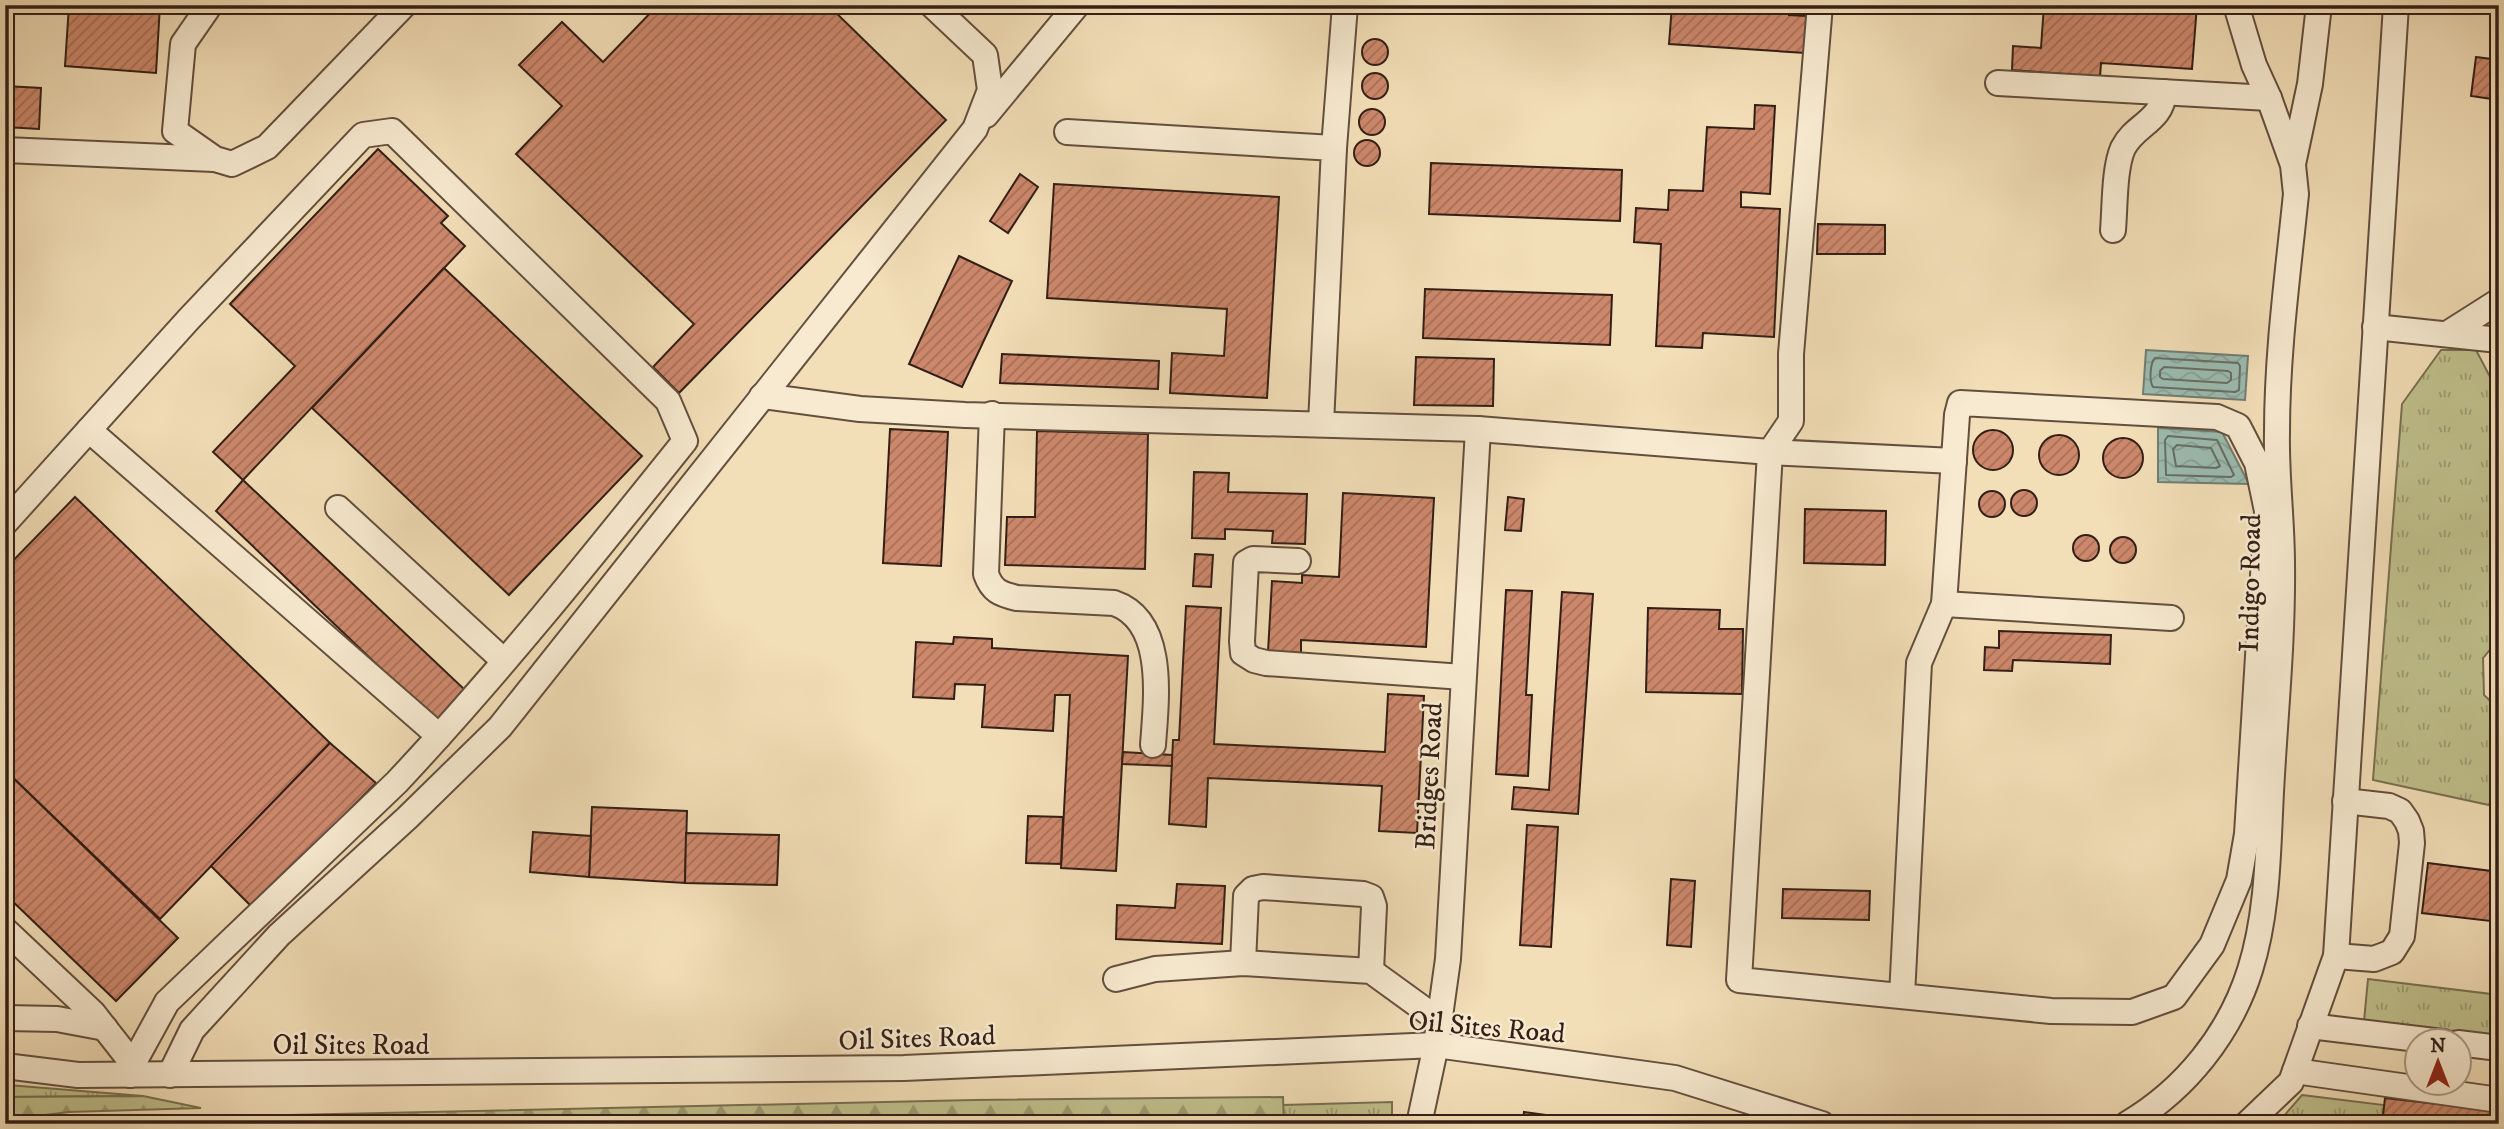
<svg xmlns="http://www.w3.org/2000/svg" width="2504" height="1129" font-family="'IM FELL DW Pica',serif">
  <defs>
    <pattern id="grass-tufts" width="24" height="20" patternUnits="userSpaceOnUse" patternTransform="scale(1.75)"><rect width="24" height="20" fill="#bfc08c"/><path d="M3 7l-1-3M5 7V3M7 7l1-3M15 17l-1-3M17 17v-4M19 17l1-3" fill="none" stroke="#9c9b71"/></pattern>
    <pattern id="forest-firs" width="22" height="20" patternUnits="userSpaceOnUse" patternTransform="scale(1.75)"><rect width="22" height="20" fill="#bfc08c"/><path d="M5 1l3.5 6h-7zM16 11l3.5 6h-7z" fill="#9c9b71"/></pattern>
    <pattern id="water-waves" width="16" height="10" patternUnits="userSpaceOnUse" patternTransform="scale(1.75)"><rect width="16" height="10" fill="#9bbcb0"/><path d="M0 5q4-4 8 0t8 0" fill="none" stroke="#86a197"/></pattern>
    <pattern id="building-hatch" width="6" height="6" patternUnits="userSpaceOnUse" patternTransform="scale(1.75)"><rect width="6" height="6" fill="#cd886c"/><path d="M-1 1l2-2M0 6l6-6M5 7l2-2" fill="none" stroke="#a76f58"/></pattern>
  </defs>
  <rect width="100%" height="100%" fill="#f2deb7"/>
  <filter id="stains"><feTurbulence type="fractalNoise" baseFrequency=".00286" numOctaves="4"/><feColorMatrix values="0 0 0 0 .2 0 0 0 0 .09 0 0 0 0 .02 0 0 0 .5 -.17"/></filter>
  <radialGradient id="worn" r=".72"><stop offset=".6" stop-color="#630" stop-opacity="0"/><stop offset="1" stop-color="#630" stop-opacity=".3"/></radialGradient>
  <!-- grass -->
  <g fill="url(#grass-tufts)" stroke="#797052" stroke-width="2">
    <polygon points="2441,350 2476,350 2499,394 2499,639 2483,658 2484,695 2499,709 2499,783 2489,805 2373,780 2402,404"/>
    <polygon points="2368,979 2499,995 2499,1036 2364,1021"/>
    <polygon points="5,1085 8,1085 143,1096 5,1097"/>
    <polygon points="2302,1095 2384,1105 2382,1124 2277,1124"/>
    <polygon points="1392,1102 1392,1124 1283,1124 1283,1105"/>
  </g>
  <!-- forest -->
  <g fill="url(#forest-firs)" stroke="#797052" stroke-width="2">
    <polygon points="143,1096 201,1108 69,1112 5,1120 5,1097"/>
    <polygon points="1283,1097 1284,1124 225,1124 198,1117 974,1100"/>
  </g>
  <!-- water -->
  <g fill="url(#water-waves)" stroke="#717d73" stroke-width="2">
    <polygon points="2146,350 2248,356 2245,400 2143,394"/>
    <polygon points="2158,428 2222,432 2249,484 2158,482"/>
  </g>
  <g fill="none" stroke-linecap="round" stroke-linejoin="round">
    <!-- shore -->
    <g stroke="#676e64" stroke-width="2">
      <path d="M2155,358l83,5 2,3 -1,24 -4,2 -82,-5c-4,-6 -3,-24 2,-29z"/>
      <polygon points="2164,367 2228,371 2231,373 2231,380 2227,383 2163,379 2160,377 2160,371"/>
      <polygon points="2168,436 2217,440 2234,475 2231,477 2166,475 2165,440"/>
      <polygon points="2177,445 2211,448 2220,466 2216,468 2176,466 2173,449"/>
    </g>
  </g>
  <!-- building -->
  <g fill="url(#building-hatch)" stroke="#331f17" stroke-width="2">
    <polygon points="69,5 160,5 156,73 65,66"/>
    <polygon points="658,5 828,5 946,120 679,393 653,367 694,324 516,154 562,106 519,65 562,22 603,62"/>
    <polygon points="1672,5 1790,5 1789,15 1807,16 1805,53 1669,44"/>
    <polygon points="2044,5 2197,5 2192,69 2101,63 2100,77 2012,70 2013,46 2041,48"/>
    <circle cx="1375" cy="52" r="13"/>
    <polygon points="2476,57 2499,60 2499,100 2471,96"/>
    <circle cx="1375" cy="86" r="13"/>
    <polygon points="5,86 41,88 39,129 5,127"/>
    <polygon points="1755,105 1775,106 1770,194 1741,192 1741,207 1780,209 1774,337 1703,333 1702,348 1656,346 1661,244 1634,242 1636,208 1668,210 1669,190 1703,191 1707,127 1754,129"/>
    <circle cx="1372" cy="122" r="13"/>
    <circle cx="1367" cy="153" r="13"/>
    <polygon points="378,149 448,216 441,223 465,246 243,480 213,452 295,366 230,304"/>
    <polygon points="1431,163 1622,170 1620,221 1429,214"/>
    <polygon points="1020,174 1038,187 1008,233 990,221"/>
    <polygon points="1054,184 1279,197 1267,398 1170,393 1172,353 1224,356 1227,309 1047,298"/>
    <polygon points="1818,224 1885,225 1885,254 1817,254"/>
    <polygon points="959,256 1012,281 962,387 909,364"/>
    <polygon points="444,268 642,456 509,595 312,408"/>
    <polygon points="1425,289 1612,295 1610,345 1423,338"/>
    <polygon points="1002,354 1159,361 1158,389 1000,383"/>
    <polygon points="1416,357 1494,359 1493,406 1414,405"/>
    <polygon points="890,429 948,432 941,566 883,563"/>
    <circle cx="1993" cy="450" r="20"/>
    <polygon points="1037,431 1148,434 1145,569 1005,565 1007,517 1035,517"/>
    <circle cx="2059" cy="455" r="20"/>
    <circle cx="2123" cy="458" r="20"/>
    <polygon points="1194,472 1229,473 1228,492 1307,494 1305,544 1272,543 1273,531 1225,529 1225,539 1192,538"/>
    <polygon points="243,480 465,690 436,721 216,511"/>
    <circle cx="2024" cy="503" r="13"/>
    <circle cx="1992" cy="504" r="13"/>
    <polygon points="1343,493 1434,498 1426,647 1301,640 1301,653 1268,652 1272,581 1302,583 1302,575 1339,577"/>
    <polygon points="75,497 330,743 160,919 5,770 5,569"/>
    <polygon points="1508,497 1524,499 1521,531 1505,530"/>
    <polygon points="1805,509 1886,511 1885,565 1804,563"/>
    <circle cx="2086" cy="548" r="13"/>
    <circle cx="2123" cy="550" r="13"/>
    <polygon points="1195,554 1213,555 1211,587 1193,586"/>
    <polygon points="1506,590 1532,591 1526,695 1532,695 1528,776 1496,774"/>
    <polygon points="1562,592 1593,594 1578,814 1512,809 1514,787 1549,790"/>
    <polygon points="1186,606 1221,608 1214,744 1385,752 1388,694 1424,696 1417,833 1379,831 1382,786 1208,778 1206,827 1169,824 1173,740 1179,740"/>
    <polygon points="1648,608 1720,610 1719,629 1743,629 1742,694 1646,692"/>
    <polygon points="1999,631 2111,635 2110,664 2013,660 2012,671 1984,670 1985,647 1999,648"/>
    <polygon points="954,637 992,639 992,648 1128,656 1116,871 1061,868 1070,695 1055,695 1053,731 982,727 985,685 955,684 954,699 913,697 916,642 953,644"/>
    <polygon points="330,743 376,783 253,908 211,866"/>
    <polygon points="1123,752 1172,755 1172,766 1122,764"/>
    <polygon points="5,770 178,938 116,1001 5,894"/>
    <polygon points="592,807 687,811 685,883 589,877"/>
    <polygon points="1028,816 1063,817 1061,864 1026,863"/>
    <polygon points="1527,825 1558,827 1551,947 1520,945"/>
    <polygon points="533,832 591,836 589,877 530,872"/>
    <polygon points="686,833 779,835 777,885 685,883"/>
    <polygon points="2428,863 2499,872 2499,922 2422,913"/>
    <polygon points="1671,879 1695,881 1691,947 1667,945"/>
    <polygon points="1177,884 1225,886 1222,944 1116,939 1117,905 1175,908"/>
    <polygon points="1783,889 1870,891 1869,920 1782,918"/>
    <polygon points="2385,1098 2499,1111 2499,1124 2382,1124"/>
    <polygon points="1524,1112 1612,1124 1523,1124"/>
  </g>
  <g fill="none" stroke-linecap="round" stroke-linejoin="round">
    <!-- minor casing -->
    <g stroke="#634f3f" stroke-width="28">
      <g id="minor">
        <polyline points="210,5 183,44 175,131 215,159 232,164 267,147 404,5"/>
        <polyline points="1820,5 1791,354 1791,421 1770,452 1739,980 2051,1011 2132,1012 2174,997 2212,945 2239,880 2247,834 2267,511 2257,463 2238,426 2217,417 1960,403 1957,415 1944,604 1919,663 1902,996"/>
        <polyline points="1998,83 2269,98"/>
        <polyline points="986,115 1077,5"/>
        <polyline points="1067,132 1334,148 1321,424"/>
        <polyline points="1334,148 1345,5"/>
        <polyline points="5,150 214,159"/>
        <polyline points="2293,164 2310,84 2319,5"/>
        <path d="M2113,230c2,-23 1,-62 10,-82 12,-24 39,-26 41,-56"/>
        <polyline points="2375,327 2499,340"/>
        <polyline points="2447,334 2499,301"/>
        <polyline points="762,396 860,409 965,415 1478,429 1770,452 1954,461"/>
        <path d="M992,414l-6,160c6,17 14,20 31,24l97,5c53,18 42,98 39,142"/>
        <polyline points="89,430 439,736"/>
        <polyline points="338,508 504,661"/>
        <path d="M5,523l183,-203 175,-185 29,-4 276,270 17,40c-93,116 -186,232 -288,341l-230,220 -34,62"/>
        <polyline points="1298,561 1253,559 1246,563 1242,641 1243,653 1254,660 1266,663 1463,677"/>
        <polyline points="1944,604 2171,618"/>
        <polyline points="5,930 93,1013 133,1064 130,1075"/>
        <polyline points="2336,956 2374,959 2392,952 2402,936 2412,843 2411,831 2407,821 2400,811 2389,806 2345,801"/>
        <polyline points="1243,963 1246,896 1253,889 1263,887 1363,894 1371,897 1374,906 1371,971"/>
        <polyline points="1116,979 1155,969 1243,963 1371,971 1440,1021"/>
        <polyline points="5,1018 57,1019 105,1028"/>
        <polyline points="2310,1026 2443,1042"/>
        <polyline points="2458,1043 2499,1048"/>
        <polyline points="5,1066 78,1075 904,1068 1436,1045 1675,1078 1822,1124"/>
        <polyline points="2295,1071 2499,1100"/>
        <polyline points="170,1075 192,1030 279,935 407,818 500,727 975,129 990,90 985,55 932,5"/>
        <polyline points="1419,1124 1436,1045 1448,959 1478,429"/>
        <path d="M2127,1124c58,-34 103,-90 123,-154 18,-57 18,-119 21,-178 4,-76 12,-152 11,-228 0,-44 -6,-88 -5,-132 0,-80 11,-159 19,-238l-3,-29 -24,-67 -15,-33 -18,-60"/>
        <polyline points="2247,1124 2291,1082 2336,956 2396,5"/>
      </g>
    </g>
    <!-- minor -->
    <use href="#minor" stroke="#f7ead0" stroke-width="24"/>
  </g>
  <g text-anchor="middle" stroke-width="5" stroke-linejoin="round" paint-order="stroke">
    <!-- street labels -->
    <g font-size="28" fill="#331f17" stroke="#f7ead0">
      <text transform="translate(2249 583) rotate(-89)" y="10">Indigo Road</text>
      <text transform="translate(1428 776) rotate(-87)" y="10">Bridges Road</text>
      <text transform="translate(1487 1026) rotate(5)" y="10">Oil Sites Road</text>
      <text transform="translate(917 1037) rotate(-2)" y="10">Oil Sites Road</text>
      <text x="351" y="1054">Oil Sites Road</text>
    </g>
  </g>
  <!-- margin -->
  <rect width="2504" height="1129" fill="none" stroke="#f2deb7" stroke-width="28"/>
  <rect x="7" y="7" width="2490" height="1115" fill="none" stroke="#331f17" stroke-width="3.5"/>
  <rect x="14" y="14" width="2476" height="1101" fill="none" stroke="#331f17" stroke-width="2"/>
  <!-- north arrow -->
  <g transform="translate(2438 1062)"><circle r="33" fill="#f7ead0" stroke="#a99986" stroke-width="2"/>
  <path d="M0-5L12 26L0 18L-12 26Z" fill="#8f2418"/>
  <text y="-10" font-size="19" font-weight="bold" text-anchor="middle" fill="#331f17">N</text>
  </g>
  <rect width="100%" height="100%" filter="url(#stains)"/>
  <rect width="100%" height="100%" fill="url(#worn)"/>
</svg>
